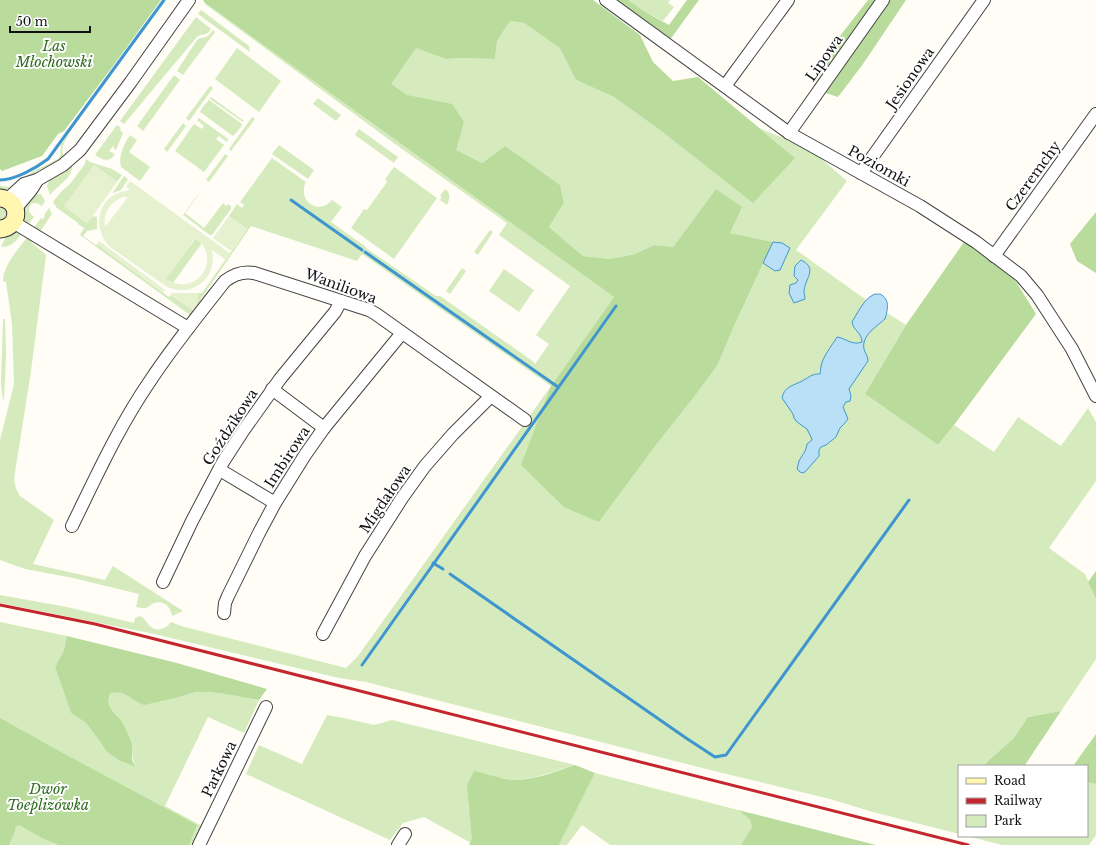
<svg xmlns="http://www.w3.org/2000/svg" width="1096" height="845" font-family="'Libre Baskerville',serif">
  <rect width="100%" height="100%" fill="#fffdf5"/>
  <!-- green -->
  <g fill="#d5ebbd">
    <path d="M320,0l126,59 15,-1 34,1 2,-18 13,-20 14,2 37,25 15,32 38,17 50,36 131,25 -36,-30 51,21 37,32 -51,69 69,49 41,26 -41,69 73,51 16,-20 40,27 24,-35 43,29 27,-38 8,14v59l-47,67 36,26 11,25v60l-35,52 -33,6 -15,22 -23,20 -6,7h-25v68l-86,-22 -43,-13 -116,-28 -348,-89 -27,-4 -185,-44 -154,-31v-8l67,12 67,16 1,-5 5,-2c5,2 5,5 9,9 7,8 17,4 22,-3l10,4 165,42 12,-12 193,-270 -189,-132 -5,7 -106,-35 -57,83 3,-6 1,-10h4l45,-64 -18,-13 8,-12 5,4 2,-3 -4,-3 32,-44 34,24c-9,19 12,34 26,18l10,7 -11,15 35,25v1l70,48h4l94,66v1l1,1 14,-20 -13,-9 34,-49 -71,-51 8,-12 -112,-79 -190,-140v-1l409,294 -63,89 48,136 57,-77 38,-48 23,-31 18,-42 38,-82 -43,-9 -14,-44 -43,58 -19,-2 -19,9 -25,5 -27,-3 -34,-29 15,-24 -4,-18 -36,-26 -19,-13 -23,17 -27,-13 9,-28 -74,-5z"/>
    <polygon points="628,0 670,0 668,3 674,7 663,21 647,13"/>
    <polygon points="201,10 249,46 250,52 198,14"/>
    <path d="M196,17l15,12c-6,9 -9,3 -15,9l-72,86 -4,-3z"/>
    <path d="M213,30l2,2 -32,43 -6,-4 20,-31c8,-5 8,1 16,-10z"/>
    <polygon points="237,48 281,81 259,112 215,79"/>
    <polygon points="174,75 180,80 143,131 137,126"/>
    <polygon points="210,86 213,88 189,121 186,118"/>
    <polygon points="211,97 244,121 243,122 210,99"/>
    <polygon points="318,98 341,115 336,121 313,104"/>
    <polygon points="209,100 242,124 241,127 233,136 200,112 202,108"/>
    <polygon points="252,117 255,119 231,151 229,149"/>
    <polygon points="199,118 228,139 227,142 219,136 216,139 224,145 204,172 175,151 194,124 202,129 204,126 197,120"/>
    <polygon points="183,123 186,126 167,152 164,149"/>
    <path d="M117,125l4,3 -1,2 3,3 -7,17 -2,-1v-2l-1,-1 -4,5 6,3c-6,9 -12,6 -20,1z"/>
    <polygon points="359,129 398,157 394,163 355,135"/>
    <path d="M69,134h1c-6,8 -10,14 -6,24l-6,3 -19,9 -24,17 -6,2h-9v-3l9,1 7,-3 16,-12 26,-13 2,-3 1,-11z"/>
    <path d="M130,135l7,5 -8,12 21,15 -10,14 -19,-14c-3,-11 3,-23 9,-32z"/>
    <polygon points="279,145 314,170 308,179 272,154"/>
    <polygon points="225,154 228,156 209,182 206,180"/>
    <polygon points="86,159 90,162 112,169 122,175 117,182 94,165 87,223 92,216 97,217 97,229 87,231 83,236 96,245 97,244 169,297 171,295 193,310 190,315 80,235 84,228 78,224 78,223 57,208 53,202 61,192 70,184 85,164"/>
    <path d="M72,166c1,12 -15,20 -22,29l-3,-9 2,-5z"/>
    <polygon points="394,167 437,198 394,259 351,228 364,209 367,210 387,182 385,179"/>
    <polygon points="124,176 128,179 121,190 113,193 113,192"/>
    <path d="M445,189c6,4 5,10 2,16l-7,-5 2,-3 -2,-1z"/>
    <polygon points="202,190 185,213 204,228 223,203 226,206 228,204 231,206 231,209 212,235 210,235 183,215 193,201"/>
    <path d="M33,194h8l4,7 -3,5c-7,-5 -14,-4 -13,6l5,5 -7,9 -5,-5v-12z"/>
    <polygon points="0,207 4,208 7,213 4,218 0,220"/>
    <polygon points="49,208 52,214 39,233 33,229 41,218 43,219 45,216 44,215"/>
    <polygon points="490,230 493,232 478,255 474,252"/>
    <path d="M16,231l6,2c-6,8 -10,14 -21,14l5,-11z"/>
    <path d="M28,236l5,4 -2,2 15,13 -15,116 -17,108 2,10 4,7 34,24 -21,44 72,16 8,-14 70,45 -11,5c-1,-9 -8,-16 -18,-13 -3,1 -5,4 -8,5 -3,1 -7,-1 -10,-1l3,-13 -66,-16 -48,-9 -25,-9v-120l14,-56 -2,-60 -6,-42 -3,-1c0,-16 16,-32 25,-45z"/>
    <polygon points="196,238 202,243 173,283 165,279"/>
    <polygon points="462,268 466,271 450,294 446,291"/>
    <polygon points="504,269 534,290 519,312 489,291"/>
    <polygon points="3,319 5,319 6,354 4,399 3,400 1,385"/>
    <path d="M0,622l67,14 -3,14 -9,17 16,46 15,10 10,13 11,16 13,9 16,6c-6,-11 -2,-14 -4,-25 -2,-5 -5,-12 -8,-17 -5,-11 -22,-17 -13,-32l6,-2 10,4 52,2 17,-5h13l16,2 34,6 -15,33 -36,-16 -43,89 37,20 -9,19h-193z"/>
    <polygon points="327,715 344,718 374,725 392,720 575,765 536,777 517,780 501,778 471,843 424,817 403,823 390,840 246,774 259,745 302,764"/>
    <polygon points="595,773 738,810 750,820 752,827 741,845 610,845 582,825 567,845 559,845"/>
    <polygon points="1087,782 1096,784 1096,835 1089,845 1002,845 967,836 1087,836"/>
  </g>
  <!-- forest -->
  <g fill="#b9dc9c">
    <polygon points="0,0 161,0 113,66 64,131 58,134 42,156 2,171 0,169"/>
    <polygon points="203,0 593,0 640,35 653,62 673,81 698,77 795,158 753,203 664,133 614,97 576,80 560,48 524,23 510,21 497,41 495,59 461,58 446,59 416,48 391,84 407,95 452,104 464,122 456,150 482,163 505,146 524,159 560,185 564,203 549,227 583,256 610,259 635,254 654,245 673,247 716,189 742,207 730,233 773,242 735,324 717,366 694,397 656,445 599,522 564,507 521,465 551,386 614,297 205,3"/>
    <polygon points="613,0 628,0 647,13 669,25 687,0 699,0 669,41"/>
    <polygon points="868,0 906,0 863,64 838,97 820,91 811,81 840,36"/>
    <polygon points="1096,212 1096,273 1077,261 1070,244"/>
    <polygon points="964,242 1009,270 1036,314 954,425 938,445 865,394 906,325"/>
    <polygon points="1096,571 1096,599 1088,582"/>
    <path d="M67,636l110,27 90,26 -8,11 -34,-6 -16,-2h-13l-17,5 -35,8c-12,-4 -19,-16 -33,-12 -9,15 8,21 13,32 3,6 6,12 8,18 1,6 0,10 0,16 0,3 3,6 4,8l-16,-6 -13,-9 -11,-16 -10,-13 -15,-10 -16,-46 9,-17z"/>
    <polygon points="1061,711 1025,765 1025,766 984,766 990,759 1013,739 1028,717"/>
    <polygon points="0,718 61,752 197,825 189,845 59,845 42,838 19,825 15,827 15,831 9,845 0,845"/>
    <polygon points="1096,734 1096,784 1087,782 1087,766 1073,766"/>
    <path d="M575,765l20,8 -36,72h-90l3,-6 -5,-54 7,-14c14,3 29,9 43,9 20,-1 40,-9 58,-15z"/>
    <polygon points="738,810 876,845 741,845 752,827 750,820"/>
  </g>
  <!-- pitch -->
  <g fill="#e6f2cf" fill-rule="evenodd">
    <polygon points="94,165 117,182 87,224 64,206"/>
    <path d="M130,181l101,73 -5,6 -14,-10c6,28 -19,48 -45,37l-57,-40c-15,-15 -15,-41 4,-52 5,-3 10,-4 16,-5l-4,-3zM123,197h5l-23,30c-2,-14 5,-25 18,-30zM195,238c28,18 3,61 -29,41z"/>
    <polygon points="229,216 247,229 231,251 213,238"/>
    <polygon points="99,241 165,290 163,292 97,244"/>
    <polygon points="171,293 198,293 197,303 193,310 171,295"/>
  </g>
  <!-- water -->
  <g fill="#b9e0f7" stroke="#3f96cf">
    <polygon points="773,242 782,243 790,248 780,270 775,271 763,263"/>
    <path d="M801,260c18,9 3,19 3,32 0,2 1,4 1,7l-11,4 -5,-10 1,-8 6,-2 2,-3 -4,-4 1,-10z"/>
    <path d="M880,294c10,5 8,15 5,25 -8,7 -24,17 -21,30 1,4 4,7 4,12l-19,28 2,7 -1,5 -4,1 -3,5 5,12 -4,5 -4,4 -4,9 -10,8 -5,2 -2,3v6l-13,15 -3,2 -3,-1 -3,-3c1,-3 1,-5 2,-8 3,-6 7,-9 8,-17l4,-3 1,-2 -5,-10 -10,-7 -3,-4 -1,-4 -11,-16c2,-11 10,-12 18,-16 7,-3 12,-9 20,-8 1,-2 0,-5 1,-7 0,-8 12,-23 16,-30 8,1 16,9 25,5 0,-9 -9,-12 -10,-20 4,-7 13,-24 21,-27 0,-1 6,-1 7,-1z"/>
  </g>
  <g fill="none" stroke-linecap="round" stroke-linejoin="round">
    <!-- stream -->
    <g stroke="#3f96cf" stroke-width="3">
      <path d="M0,180c15,0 36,-12 48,-21l116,-159"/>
      <polyline points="291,200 362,250"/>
      <polyline points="365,252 558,387"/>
      <polyline points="433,563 443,569"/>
      <polyline points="450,574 686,738 715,757 726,755 909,500"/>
      <polyline points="362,665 616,306"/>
    </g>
    <!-- street casing -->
    <g stroke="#444" stroke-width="14">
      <g id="street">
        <polyline points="606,0 789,133 920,206 976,242 1021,276 1037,295 1072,349 1096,396"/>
        <polyline points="725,86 788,0"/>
        <polyline points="789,133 883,0"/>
        <polyline points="861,173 984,0"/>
        <polyline points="5,199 11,196 24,184 37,180 63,165 80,150 130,83 189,0"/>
        <path d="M15,210c7,-11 17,-18 22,-30"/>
        <polyline points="13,222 188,328"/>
        <polyline points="994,256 1096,114"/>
        <polyline points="272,389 324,428"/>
        <polyline points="220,470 275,503"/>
        <path d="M72,526c24,-49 47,-100 78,-145 23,-35 49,-67 75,-100 9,-7 18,-10 29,-8l115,37 7,4 149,106"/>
        <polyline points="163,582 192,521 223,462 243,431 280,379 335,312 341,301"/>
        <polyline points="224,613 225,603 228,596 259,533 275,503 305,455 324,428 402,333"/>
        <polyline points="323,634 365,556 402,498 425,466 453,434 491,396"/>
        <polyline points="199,845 266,707"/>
        <polyline points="398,845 405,834"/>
      </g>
    </g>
    <!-- secondary casing -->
    <g stroke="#333" stroke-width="19">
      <path id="secondary" d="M0,198c21,2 21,29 0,31"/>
    </g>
    <!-- street -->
    <use href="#street" stroke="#fff" stroke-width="12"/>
    <!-- secondary -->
    <use href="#secondary" stroke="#fff6b0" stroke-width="17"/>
    <!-- rail -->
    <polyline stroke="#c4262e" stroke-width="3" points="0,605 95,624 139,635 968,845"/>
  </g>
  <g text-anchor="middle" stroke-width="4" stroke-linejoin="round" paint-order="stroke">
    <!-- park labels -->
    <g font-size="14" font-style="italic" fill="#2f6b1f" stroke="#fff">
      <text x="54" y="51">Las<tspan x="54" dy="16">Młochowski</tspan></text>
      <text x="48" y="794">Dwór<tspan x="48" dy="16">Toeplizówka</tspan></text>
    </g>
    <!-- street labels -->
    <g font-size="14" fill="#111" stroke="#fff">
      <text transform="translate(824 58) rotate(-55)" y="5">Lipowa</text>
      <text transform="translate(910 78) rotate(-55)" y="5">Jesionowa</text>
      <text transform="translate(879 166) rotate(29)" y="5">Poziomki</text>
      <text transform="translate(1033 176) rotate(-54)" y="5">Czeremchy</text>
      <text transform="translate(341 286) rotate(20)" y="5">Waniliowa</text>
      <text transform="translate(230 427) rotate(-57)" y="5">Goździkowa</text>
      <text transform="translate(287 457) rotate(-57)" y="5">Imbirowa</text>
      <text transform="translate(385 499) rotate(-56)" y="5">Migdałowa</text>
      <text transform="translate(219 769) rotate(-64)" y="5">Parkowa</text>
    </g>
  </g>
  <!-- legend -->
  <rect x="958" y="765" width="130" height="72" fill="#ffffff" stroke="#a0a0a0"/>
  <rect x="966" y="778" width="20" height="6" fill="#fff6b0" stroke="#a0a0a0"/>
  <text x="994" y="785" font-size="12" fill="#111111">Road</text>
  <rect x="966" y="798" width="20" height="6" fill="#c4262e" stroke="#a0a0a0"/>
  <text x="994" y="805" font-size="12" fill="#111111">Railway</text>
  <rect x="966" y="815" width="20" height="12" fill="#d5ebbd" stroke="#a0a0a0"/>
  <text x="994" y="825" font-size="12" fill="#111111">Park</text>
  <!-- scale -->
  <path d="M10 26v6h80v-6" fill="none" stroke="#111111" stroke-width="2"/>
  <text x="16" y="26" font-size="12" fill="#111111" stroke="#ffffff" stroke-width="3" paint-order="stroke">50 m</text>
</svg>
